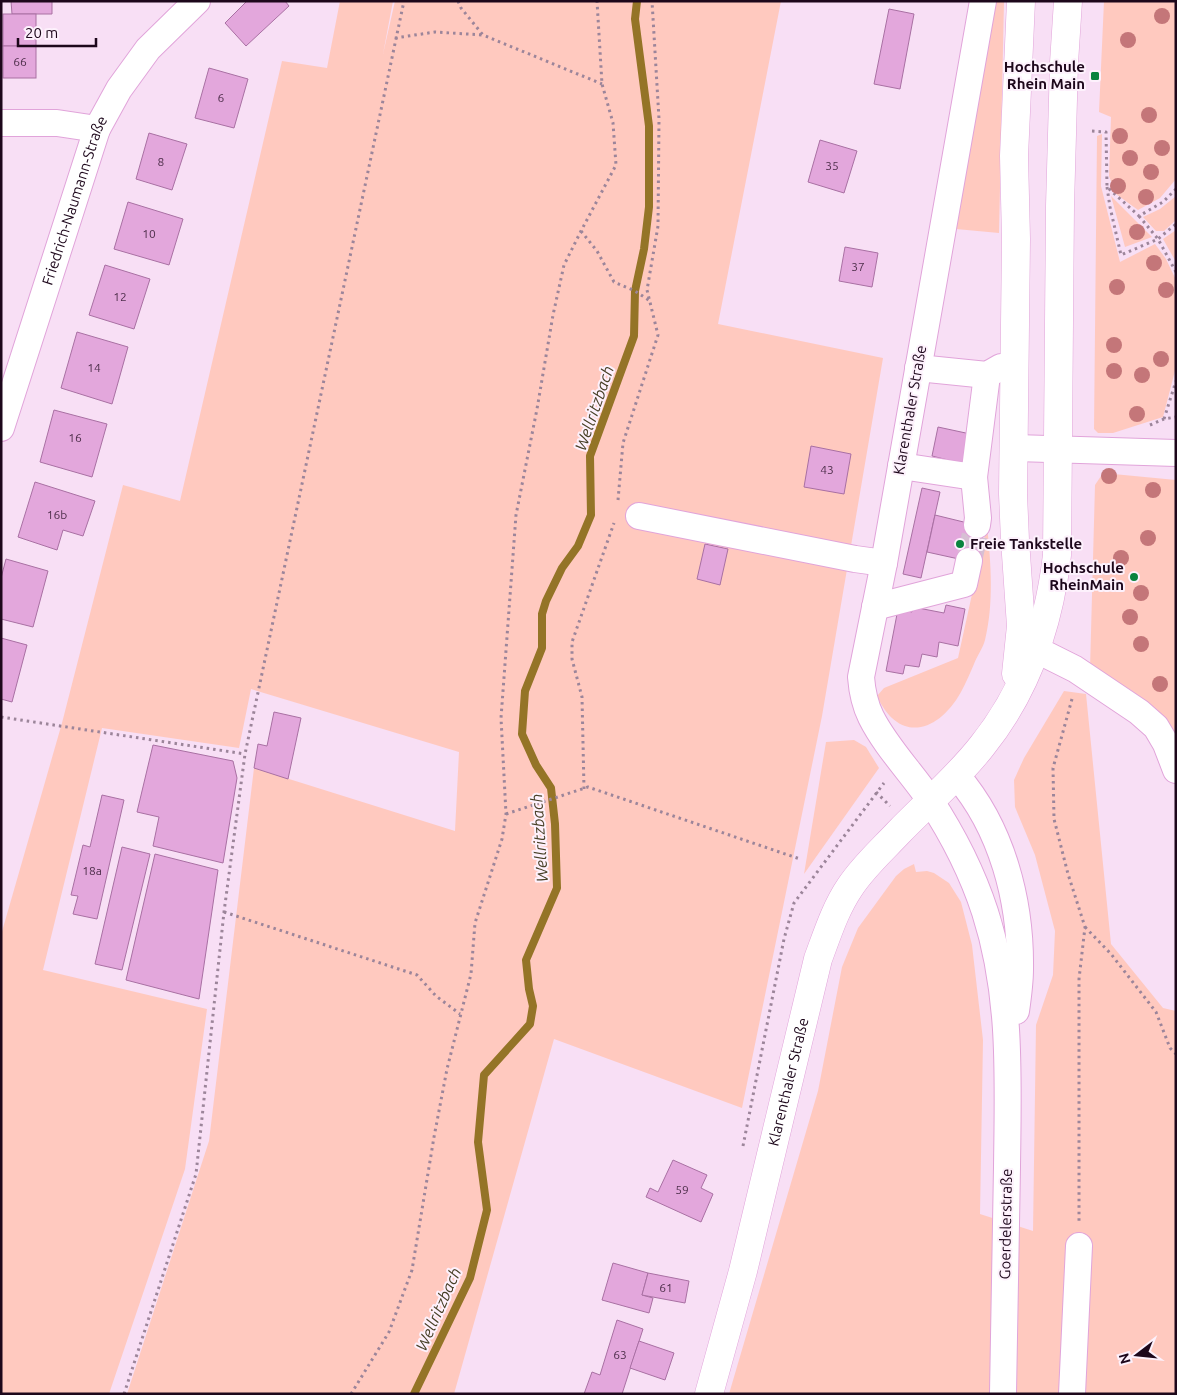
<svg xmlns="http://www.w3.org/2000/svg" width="1177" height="1395" font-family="Ubuntu,sans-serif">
  <rect width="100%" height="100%" fill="#f8dff5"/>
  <!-- green -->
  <g fill="#ffc9bf">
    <polygon points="340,1 393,1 383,54 395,1 781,1 718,324 883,358 822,716 742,1108 554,1039 454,1394 127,1394 209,1141 254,768 455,831 459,752 251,689 239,748 102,728 43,970 207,1009 185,1169 109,1394 1,1394 1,935 62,723 123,485 180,501 282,61 327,68"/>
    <polygon points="989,1 1004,1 999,233 956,229"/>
    <polygon points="1104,1 1176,1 1176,179 1160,198 1138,210 1116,194 1109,176 1111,117 1099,112"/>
    <polygon points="1102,134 1101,186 1120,262 1155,244 1166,259 1176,280 1176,367 1163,417 1113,433 1098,433 1094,429 1097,136"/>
    <polygon points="1111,196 1152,237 1125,247"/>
    <polygon points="1176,196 1176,220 1164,231 1156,231 1143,217 1160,209"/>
    <polygon points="1176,230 1176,262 1163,239"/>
    <polygon points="1103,473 1176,480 1176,739 1159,713 1131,690 1090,669 1095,485"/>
    <path d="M987,526c4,37 7,78 -2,114 -2,8 -8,16 -11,24 -4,9 -8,19 -13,28 -23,41 -62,52 -84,4l7,-8 74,-30z"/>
    <polygon points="1064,691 1086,694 1111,944 1163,1008 1176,1011 1176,1394 729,1394 818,1091 842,967 858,928 896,876 904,869 914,864 916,872 927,871 934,873 949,883 961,902 972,945 983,1040 980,1214 1033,1231 1036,1025 1053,975 1055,931 1035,855 1015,807 1014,780 1024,758"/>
    <polygon points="854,740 866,747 879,768 804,874 826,742"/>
  </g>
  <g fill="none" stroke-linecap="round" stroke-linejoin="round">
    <!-- stream -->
    <polyline stroke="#947427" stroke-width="8" points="414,1394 470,1278 487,1210 478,1142 484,1075 530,1024 533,1006 529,989 526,960 557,888 555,824 551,788 536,765 522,734 525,691 542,648 542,614 546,601 562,568 578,546 591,515 590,456 634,336 635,291 644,249 649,207 649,126 635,19 637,1"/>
  </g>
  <!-- building -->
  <g fill="#e3a7dc" stroke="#a970a3">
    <polygon points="11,1 52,1 52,14 12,14"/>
    <polygon points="247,1 285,1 289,6 246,46 225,23"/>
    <polygon points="889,9 914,14 900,89 874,84"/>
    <rect x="3" y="14" width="33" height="32"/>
    <rect x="3" y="46" width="33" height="32"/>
    <polygon points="209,68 248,79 234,128 195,118"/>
    <polygon points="149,133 187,144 172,190 136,179"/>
    <polygon points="820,140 857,151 844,193 808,182"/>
    <polygon points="128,202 183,219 169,265 114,249"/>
    <polygon points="845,247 878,253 872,287 839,281"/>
    <polygon points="105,265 150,279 134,329 89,315"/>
    <polygon points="77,332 128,347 112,404 61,388"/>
    <polygon points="54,410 107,424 92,477 40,462"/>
    <polygon points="938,427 975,435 968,465 932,456"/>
    <polygon points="811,446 851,454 844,494 804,487"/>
    <polygon points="35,482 95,501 83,536 63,530 57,550 18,537"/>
    <polygon points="922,488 940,492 921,578 903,574"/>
    <polygon points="935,515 984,527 977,563 927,552"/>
    <polygon points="705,544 728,549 720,585 697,579"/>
    <polygon points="6,559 48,571 33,627 1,619 1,578"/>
    <polygon points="946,605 965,609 958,646 939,642 937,657 922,654 919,667 905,665 903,674 886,671 898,609 912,612 913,607 944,613"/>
    <polygon points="1,638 27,645 12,702 1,699"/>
    <polygon points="274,712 301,718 288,779 254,768 258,744 267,746"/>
    <polygon points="153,745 233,761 237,778 223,863 153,846 159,817 137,812"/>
    <polygon points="102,795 124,800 97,919 73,914 78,896 71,895 83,845 90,847"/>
    <polygon points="122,847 150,854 122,970 95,964"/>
    <polygon points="155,854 218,870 199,999 126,980"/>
    <polygon points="673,1160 707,1175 701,1188 713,1194 701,1222 646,1197 650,1188 658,1192"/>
    <polygon points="613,1263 648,1273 642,1295 653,1298 649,1313 602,1300"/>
    <polygon points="648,1273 689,1281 685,1303 642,1295"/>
    <polygon points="617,1320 643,1329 622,1394 584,1394 592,1372 600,1375"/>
    <polygon points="639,1341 674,1353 665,1380 630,1368"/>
  </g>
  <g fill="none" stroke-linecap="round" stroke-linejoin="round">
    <!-- minor-tunnel -->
    <polyline stroke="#d7bfd4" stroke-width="26" stroke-dasharray="26 13" stroke-linecap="butt" points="969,561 977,525"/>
    <!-- minor casing -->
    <g stroke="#e1a4da" stroke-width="28">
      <g id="minor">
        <path d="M983,1l-99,562 -23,114c1,13 4,28 10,40 15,30 40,55 59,83 23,35 42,72 55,112 27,84 23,167 22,255 -1,75 -3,151 -4,227"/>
        <polyline points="1,123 57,123 97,129"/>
        <polyline points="918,368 987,375 1001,367"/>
        <path id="s1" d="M1,428l96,-299 22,-40 29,-40 49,-48"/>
        <polyline points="1014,448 1176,453"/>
        <polyline points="901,466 974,477 987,375"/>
        <polyline points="974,477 978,518 977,525"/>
        <polyline points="639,516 855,559 884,563"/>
        <polyline points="875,607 964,584 969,561"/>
        <polyline points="1037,650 1075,669 1139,712 1156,727 1166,744 1176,770"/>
        <path d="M957,776c45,52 64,125 63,193 0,14 -2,28 -4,42"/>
        <polyline points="1072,1394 1079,1246"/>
      </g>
    </g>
    <!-- major casing -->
    <g stroke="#e1a4da" stroke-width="29">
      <g id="major">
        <polyline points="1016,674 1021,626 1015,540 1013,494 1016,239 1014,156 1021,1"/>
        <path id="s2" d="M709,1394l34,-123 75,-312c9,-24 17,-50 32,-72 13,-20 32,-37 48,-54 28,-29 59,-55 84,-87 45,-56 67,-121 75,-191l3,-349 4,-143 4,-62"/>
      </g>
    </g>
    <!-- path -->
    <g stroke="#9c859a" stroke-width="3" stroke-dasharray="2.5 4" stroke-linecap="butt">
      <polyline points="458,1 461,8 483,35 602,84"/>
      <polyline points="395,38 435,32 483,35"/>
      <polyline points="1092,131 1106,132 1107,187 1139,216 1163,202 1176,189"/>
      <polyline points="1107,187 1110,207 1121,255 1158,239 1176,224"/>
      <polyline points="1139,216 1158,239 1176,272"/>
      <polyline points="581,231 597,251 614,282 635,291 650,301"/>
      <polyline points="1164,419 1176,381"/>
      <polyline points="1150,425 1164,419 1176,417"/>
      <polyline points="618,500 623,443 658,335 647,290 658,226 659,119 652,1"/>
      <polyline points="1072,699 1053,768 1054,819 1068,874 1085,927 1079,979 1079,1221"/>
      <polyline points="1,717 245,754"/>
      <polyline points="584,789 582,697 572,659 572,642 614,523"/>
      <polyline points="876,792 890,806"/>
      <polyline points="506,814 588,787 800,859"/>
      <polyline points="224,912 417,975 436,996 460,1014"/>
      <polyline points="1085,927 1111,954 1156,1012 1170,1048 1176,1054"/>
      <polyline points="743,1146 784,939 794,903 884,783"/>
      <polyline points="124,1394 196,1174 224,912 245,754 404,1"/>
      <polyline points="351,1394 389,1332 412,1270 434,1137 447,1069 471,974 475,923 502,839 506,814 501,718 516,515 537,409 553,315 564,265 581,231 616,165 613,123 602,84 597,1"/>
    </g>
    <!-- minor -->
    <use href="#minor" stroke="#fff" stroke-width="26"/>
    <!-- major -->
    <use href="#major" stroke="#fff" stroke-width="28"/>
  </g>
  <!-- trees -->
  <g fill="#c47679">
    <circle cx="1162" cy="16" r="8"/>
    <circle cx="1128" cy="40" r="8"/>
    <circle cx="1149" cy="115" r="8"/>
    <circle cx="1120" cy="136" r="8"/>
    <circle cx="1162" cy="148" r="8"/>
    <circle cx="1130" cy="158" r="8"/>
    <circle cx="1151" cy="172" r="8"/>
    <circle cx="1118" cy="186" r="8"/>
    <circle cx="1146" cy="197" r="8"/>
    <circle cx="1137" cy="232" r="8"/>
    <circle cx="1154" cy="263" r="8"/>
    <circle cx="1117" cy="287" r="8"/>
    <circle cx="1166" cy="290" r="8"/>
    <circle cx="1114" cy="345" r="8"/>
    <circle cx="1161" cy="359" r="8"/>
    <circle cx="1114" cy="371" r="8"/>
    <circle cx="1142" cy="375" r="8"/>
    <circle cx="1137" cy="414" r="8"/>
    <circle cx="1109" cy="476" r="8"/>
    <circle cx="1153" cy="490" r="8"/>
    <circle cx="1148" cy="538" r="8"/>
    <circle cx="1121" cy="558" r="8"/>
    <circle cx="1141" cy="593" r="8"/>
    <circle cx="1130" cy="617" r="8"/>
    <circle cx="1141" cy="644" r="8"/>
    <circle cx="1160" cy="684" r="8"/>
  </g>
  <!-- markers -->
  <g fill="#09843e" stroke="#fdf1fc" stroke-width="2">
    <rect x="1090" y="71" width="10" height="10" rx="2.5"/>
    <circle cx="960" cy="544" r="5"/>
    <circle cx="1134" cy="577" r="5"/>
  </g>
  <g text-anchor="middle" stroke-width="4" stroke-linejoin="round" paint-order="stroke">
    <!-- number labels -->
    <g font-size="12" fill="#4e2f4b">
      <text x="20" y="66">66</text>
      <text x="221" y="102">6</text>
      <text x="161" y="166">8</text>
      <text x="832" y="170">35</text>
      <text x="149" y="238">10</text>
      <text x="858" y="271">37</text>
      <text x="120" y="301">12</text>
      <text x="94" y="372">14</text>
      <text x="75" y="442">16</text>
      <text x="827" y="474">43</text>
      <text x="57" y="519">16b</text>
      <text x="92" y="875">18a</text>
      <text x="682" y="1194">59</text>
      <text x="666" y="1292">61</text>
      <text x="620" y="1359">63</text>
    </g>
    <!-- poi labels -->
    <g font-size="15" font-weight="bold" fill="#1d071b" stroke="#fdf1fc" text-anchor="end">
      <text x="1085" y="72">Hochschule<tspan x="1085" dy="17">Rhein Main</tspan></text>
      <text x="970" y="549" text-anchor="start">Freie Tankstelle</text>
      <text x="1124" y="573">Hochschule<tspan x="1124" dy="17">RheinMain</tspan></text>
    </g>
    <!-- street labels -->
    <g font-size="15" fill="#1d071b" stroke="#fdf1fc">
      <text dy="5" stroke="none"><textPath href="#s1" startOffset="239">Friedrich-Naumann-Straße</textPath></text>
      <text transform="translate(910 410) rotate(-80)" y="5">Klarenthaler Straße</text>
      <text dy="5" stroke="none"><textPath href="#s2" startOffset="322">Klarenthaler Straße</textPath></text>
      <text transform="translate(1006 1224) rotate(-89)" y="5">Goerdelerstraße</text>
    </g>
    <!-- water labels -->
    <g font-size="16" font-style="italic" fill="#484027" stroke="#fdf1fc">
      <text transform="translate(594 408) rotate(-71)" y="6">Wellritzbach</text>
      <text transform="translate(539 838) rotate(-94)" y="6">Wellritzbach</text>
      <text transform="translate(438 1309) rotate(-66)" y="6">Wellritzbach</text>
    </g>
  </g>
  <!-- border -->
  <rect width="1177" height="1395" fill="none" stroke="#1d071b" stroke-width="5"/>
  <!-- north arrow -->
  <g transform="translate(1137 1355) rotate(254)" stroke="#fdf1fc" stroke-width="4" paint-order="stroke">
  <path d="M0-4L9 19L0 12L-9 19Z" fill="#1d071b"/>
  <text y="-8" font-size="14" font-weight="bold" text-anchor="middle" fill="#1d071b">N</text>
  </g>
  <!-- scale -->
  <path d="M18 38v8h78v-8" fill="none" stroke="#1d071b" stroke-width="2.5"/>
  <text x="25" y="38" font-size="15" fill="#1d071b" stroke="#fdf1fc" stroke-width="4" paint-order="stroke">20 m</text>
</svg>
